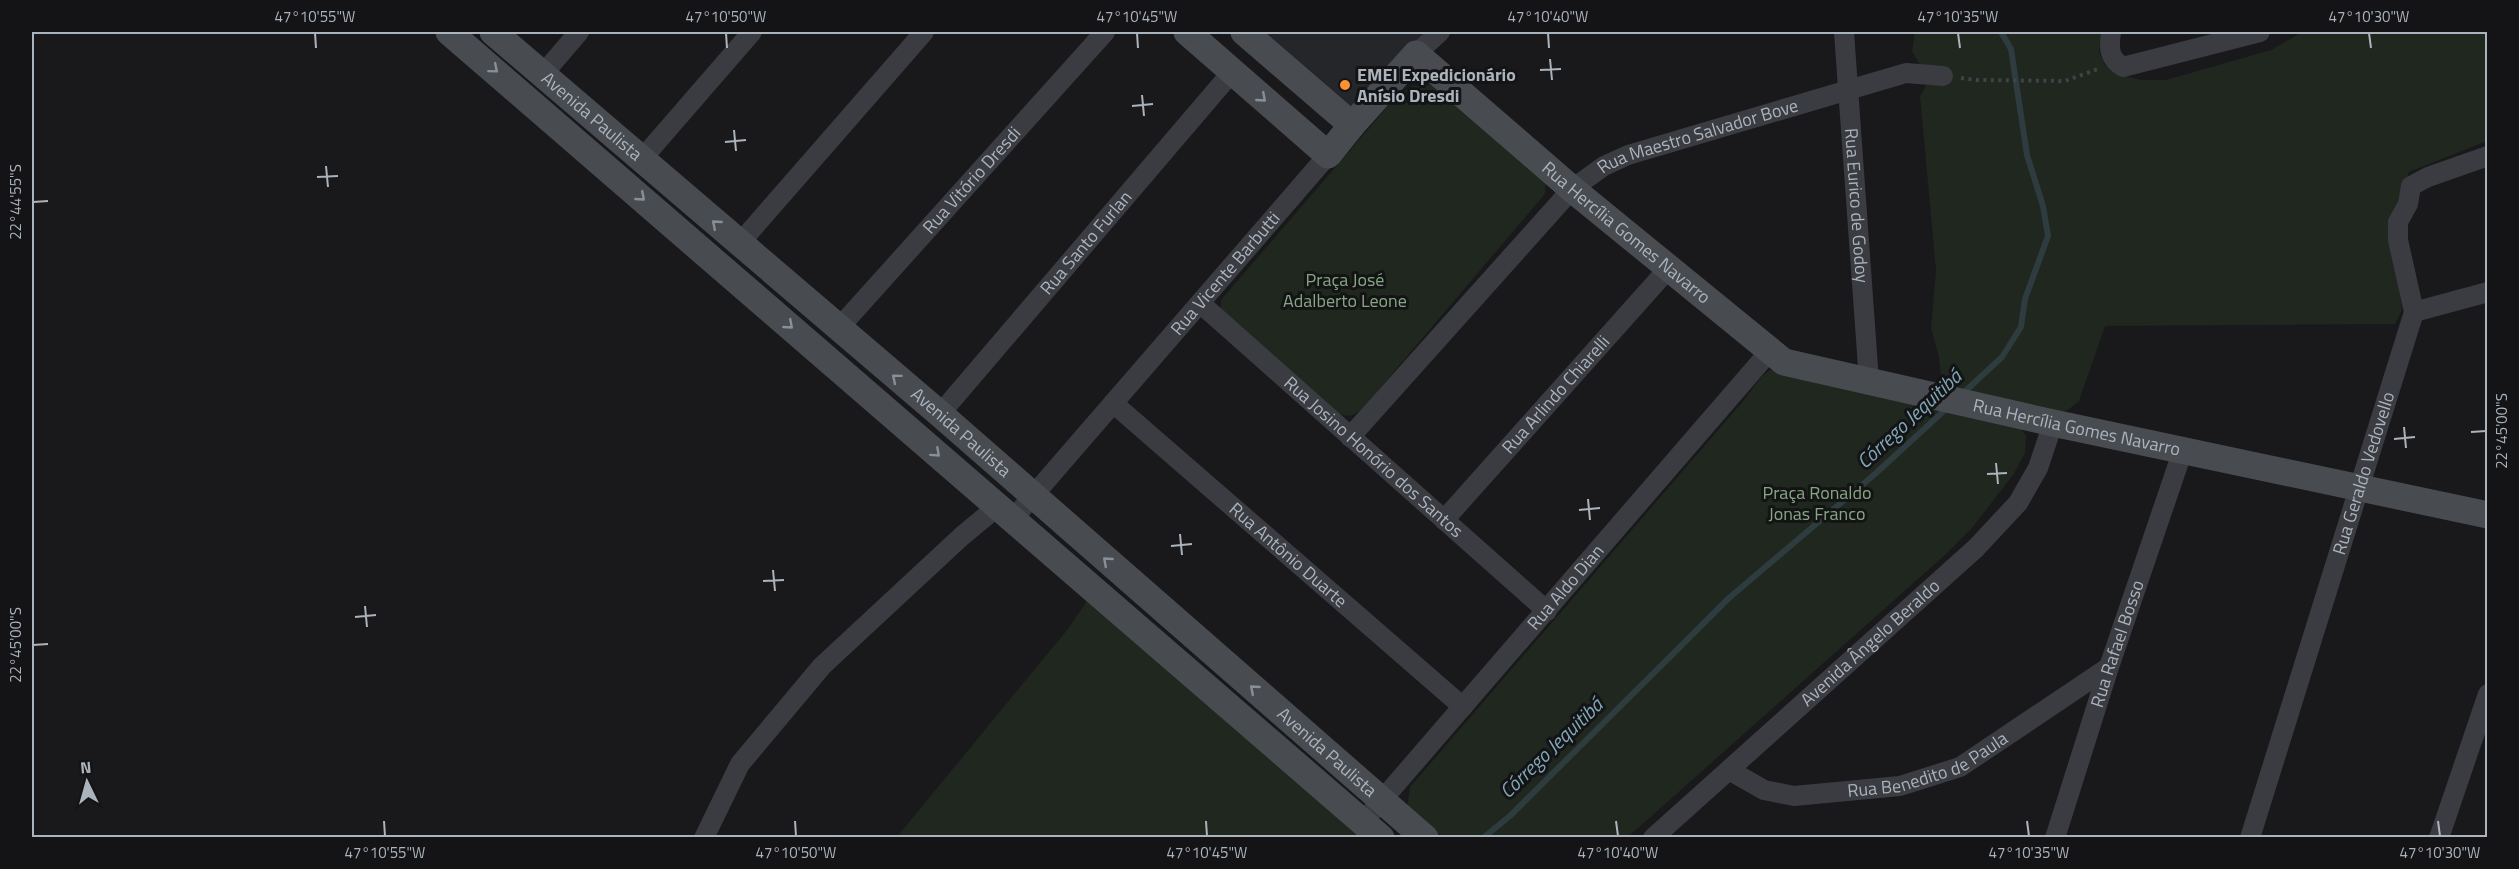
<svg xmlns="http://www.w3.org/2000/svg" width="2519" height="869" font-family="'Titillium Web',sans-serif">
  <rect width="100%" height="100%" fill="#19191b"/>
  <!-- built -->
  <polygon fill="#252629" points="1248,32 1432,32 1351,119"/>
  <!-- green -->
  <g fill="#1f271e">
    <polygon points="1915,32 2101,32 2099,52 2105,65 2118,74 2141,80 2166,80 2271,50 2302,32 2487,32 2487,141 2409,172 2390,226 2402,310 2395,324 2105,326 2079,401 2068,410 2044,416 1942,386 1939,357 1931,328 1936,270 1920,96 1929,81 1912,51"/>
    <path d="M1429,85l9,1 108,96 -1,12 -182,214c-10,9 -16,10 -28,4l-114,-102v-10l174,-202 17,-12z"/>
    <polygon points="1770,370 1778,370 2020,427 2026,436 2025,453 2013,475 1972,528 1946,554 1628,837 1434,837 1407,808 1410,787 1744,400 1762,376"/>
    <polygon points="1094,591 1380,838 896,838 1067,630"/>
  </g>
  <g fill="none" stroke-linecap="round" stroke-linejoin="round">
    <!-- stream -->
    <g stroke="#2e3c40" stroke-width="6">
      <polyline points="1961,395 2002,357 2021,327 2025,299 2048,236 2043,206 2027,155 2011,49 2001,32"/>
      <polyline points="1483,838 1511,815 1729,598 1875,474 1947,408"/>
    </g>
    <!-- path -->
    <polyline stroke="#404348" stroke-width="4" stroke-dasharray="3 4.5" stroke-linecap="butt" points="1961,78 1976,80 2065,81 2098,69"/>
    <!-- street -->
    <g stroke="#3a3c41" stroke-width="20">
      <path id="s1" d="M1844,32l25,349"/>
      <path d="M2111,32c-2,15 -3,26 12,35l137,-35"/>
      <polyline points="1416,54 1440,32"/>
      <polyline points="543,74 579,32"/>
      <polyline points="641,160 752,32"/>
      <polyline points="739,244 924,32"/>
      <path id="s2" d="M1200,303l347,308"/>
      <polyline points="2414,312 2488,292"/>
      <path id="s3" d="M838,329l267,-297"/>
      <path id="s4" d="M1113,403l350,304"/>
      <path id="s5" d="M940,414l292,-342"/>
      <path id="s6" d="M1350,437l222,-248 32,-23 24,-11 278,-82 37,3"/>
      <path id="s7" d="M1012,520l316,-365"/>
      <path id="s8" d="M1444,520l224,-251"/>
      <path id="s9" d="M1729,770l35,20 30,6 106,-10 60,-19 149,-100"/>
      <path id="s10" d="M1363,822l406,-470"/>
      <polyline points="704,838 740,764 822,666 962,536 997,507"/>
      <path id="s11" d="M1653,838l323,-290 42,-45 20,-35 15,-45"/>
      <path id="s12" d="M2055,838l54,-171 74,-217"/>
      <path id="s13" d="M2250,838l164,-526 -16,-72v-18l10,-18 3,-18 17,-9 60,-21"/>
      <polyline points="2439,838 2488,694"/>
    </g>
    <!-- secondary -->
    <g stroke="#484c51" stroke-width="27">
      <polyline points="449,32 1381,838"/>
      <path id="s14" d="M493,32l447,382 485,424"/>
      <path id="s15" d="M1187,32l141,123 24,-30 64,-71 156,135 212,173 269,61 435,92"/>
      <polyline points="1244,32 1352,125"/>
    </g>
  </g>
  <!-- one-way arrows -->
  <defs><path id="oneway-chevron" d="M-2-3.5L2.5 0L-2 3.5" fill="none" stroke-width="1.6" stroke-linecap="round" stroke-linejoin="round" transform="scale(1.5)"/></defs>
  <g stroke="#888f97">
    <use href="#oneway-chevron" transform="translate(494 69) rotate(40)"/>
    <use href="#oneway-chevron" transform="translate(1262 98) rotate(41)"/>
    <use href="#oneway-chevron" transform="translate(641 197) rotate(41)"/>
    <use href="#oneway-chevron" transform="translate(716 224) rotate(-139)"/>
    <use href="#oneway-chevron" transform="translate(789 325) rotate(41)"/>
    <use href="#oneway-chevron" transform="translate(896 378) rotate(-140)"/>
    <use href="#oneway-chevron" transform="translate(936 453) rotate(42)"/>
    <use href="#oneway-chevron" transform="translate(1107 561) rotate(-139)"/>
    <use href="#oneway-chevron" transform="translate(1254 689) rotate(-139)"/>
  </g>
  <!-- ticks -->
  <path fill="none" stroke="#abb3bc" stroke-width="2" d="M315,33l1,15M726,33l1,15M1137,33l1,15M1548,33l1,15M1958,33l2,15M2369,33l2,15M1550,59l2,21M1540,70l21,-1M1142,95l2,21M1132,106l21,-2M734,130l2,21M725,142l21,-2M326,166l2,21M317,177l21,-1M33,202l15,-1M2404,427l2,21M2471,432l15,-1M2394,439l21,-2M1996,463l2,21M1987,474l20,-1M1588,499l2,21M1579,510l21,-2M1180,534l2,21M1171,546l21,-2M773,570l2,21M763,581l21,-1M365,606l2,21M355,617l21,-2M33,645l15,-1M384,821l1,15M795,821l1,15M1206,821l1,15M1616,821l2,15M2027,821l2,15M2438,821l2,15"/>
  <!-- markers -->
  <circle fill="#fb9131" stroke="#141416" stroke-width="2" cx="1345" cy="85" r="6"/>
  <g text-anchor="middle" stroke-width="6" stroke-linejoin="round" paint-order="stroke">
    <!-- poi labels -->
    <g font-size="18" font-weight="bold" fill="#abb3bc" stroke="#141416" text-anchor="start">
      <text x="1357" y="81">EMEI Expedicionário<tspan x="1357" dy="21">Anísio Dresdi</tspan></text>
    </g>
    <!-- street labels -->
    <g font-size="18" fill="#abb3bc" stroke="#141416">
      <text dy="6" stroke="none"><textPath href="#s14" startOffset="130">Avenida Paulista</textPath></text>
      <text dy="6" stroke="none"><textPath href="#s6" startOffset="471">Rua Maestro Salvador Bove</textPath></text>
      <text dy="6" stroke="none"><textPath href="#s3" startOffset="200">Rua Vitório Dresdi</textPath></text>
      <text dy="6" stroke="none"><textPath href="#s1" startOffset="174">Rua Eurico de Godoy</textPath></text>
      <text dy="6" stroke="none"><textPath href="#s15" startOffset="597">Rua Hercília Gomes Navarro</textPath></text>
      <text dy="6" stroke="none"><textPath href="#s5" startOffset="225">Rua Santo Furlan</textPath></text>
      <text dy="6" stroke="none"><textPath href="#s7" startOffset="326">Rua Vicente Barbutti</textPath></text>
      <text dy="6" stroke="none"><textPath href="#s8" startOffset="168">Rua Arlindo Chiarelli</textPath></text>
      <text dy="6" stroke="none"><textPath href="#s15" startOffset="1101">Rua Hercília Gomes Navarro</textPath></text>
      <text dy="6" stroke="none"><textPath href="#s14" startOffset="616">Avenida Paulista</textPath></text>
      <text dy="6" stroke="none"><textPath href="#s2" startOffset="232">Rua Josino Honório dos Santos</textPath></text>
      <text dy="6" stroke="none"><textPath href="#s13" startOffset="382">Rua Geraldo Vedovello</textPath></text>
      <text dy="6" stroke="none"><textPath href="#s4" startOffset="232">Rua Antônio Duarte</textPath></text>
      <text dy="6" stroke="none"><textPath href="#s10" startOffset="310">Rua Aldo Dian</textPath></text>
      <text dy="6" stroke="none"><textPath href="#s11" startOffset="292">Avenida Ângelo Beraldo</textPath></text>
      <text dy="6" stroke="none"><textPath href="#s12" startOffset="204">Rua Rafael Bosso</textPath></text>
      <text dy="6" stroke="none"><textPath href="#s14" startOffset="1102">Avenida Paulista</textPath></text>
      <text dy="6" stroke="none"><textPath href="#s9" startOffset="210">Rua Benedito de Paula</textPath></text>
    </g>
    <!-- park labels -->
    <g font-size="18" fill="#86a781" stroke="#141416">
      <text x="1345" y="286">Praça José<tspan x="1345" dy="21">Adalberto Leone</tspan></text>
      <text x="1817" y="499">Praça Ronaldo<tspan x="1817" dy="21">Jonas Franco</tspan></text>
    </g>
    <!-- water labels -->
    <g font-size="20" font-style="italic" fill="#81a8b8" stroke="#141416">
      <text transform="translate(1909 419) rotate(-43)" y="7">Córrego Jequitibá</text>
      <text transform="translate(1551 748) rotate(-44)" y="7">Córrego Jequitibá</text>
    </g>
  </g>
  <!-- border -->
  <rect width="2519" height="869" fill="none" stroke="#141416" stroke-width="66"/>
  <!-- north arrow -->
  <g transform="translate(87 782) rotate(355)" stroke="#141416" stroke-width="4.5" paint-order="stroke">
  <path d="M0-4.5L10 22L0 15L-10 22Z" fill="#abb3bc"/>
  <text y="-9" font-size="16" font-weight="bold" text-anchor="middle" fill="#abb3bc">N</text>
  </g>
  <rect x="33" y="33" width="2453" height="803" fill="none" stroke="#abb3bc" stroke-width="2"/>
  <g font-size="15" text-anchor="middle" fill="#abb3bc">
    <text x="315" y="22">47°10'55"W</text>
    <text x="726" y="22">47°10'50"W</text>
    <text x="1137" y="22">47°10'45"W</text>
    <text x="1548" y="22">47°10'40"W</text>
    <text x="1958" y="22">47°10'35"W</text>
    <text x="2369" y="22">47°10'30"W</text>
    <text transform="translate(16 202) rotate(-90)" y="5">22°44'55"S</text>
    <text transform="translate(2502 431) rotate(-90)" y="5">22°45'00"S</text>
    <text transform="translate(16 645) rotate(-90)" y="5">22°45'00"S</text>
    <text x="385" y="858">47°10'55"W</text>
    <text x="796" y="858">47°10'50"W</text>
    <text x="1207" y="858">47°10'45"W</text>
    <text x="1618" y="858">47°10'40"W</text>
    <text x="2029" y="858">47°10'35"W</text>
    <text x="2440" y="858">47°10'30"W</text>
  </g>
</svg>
